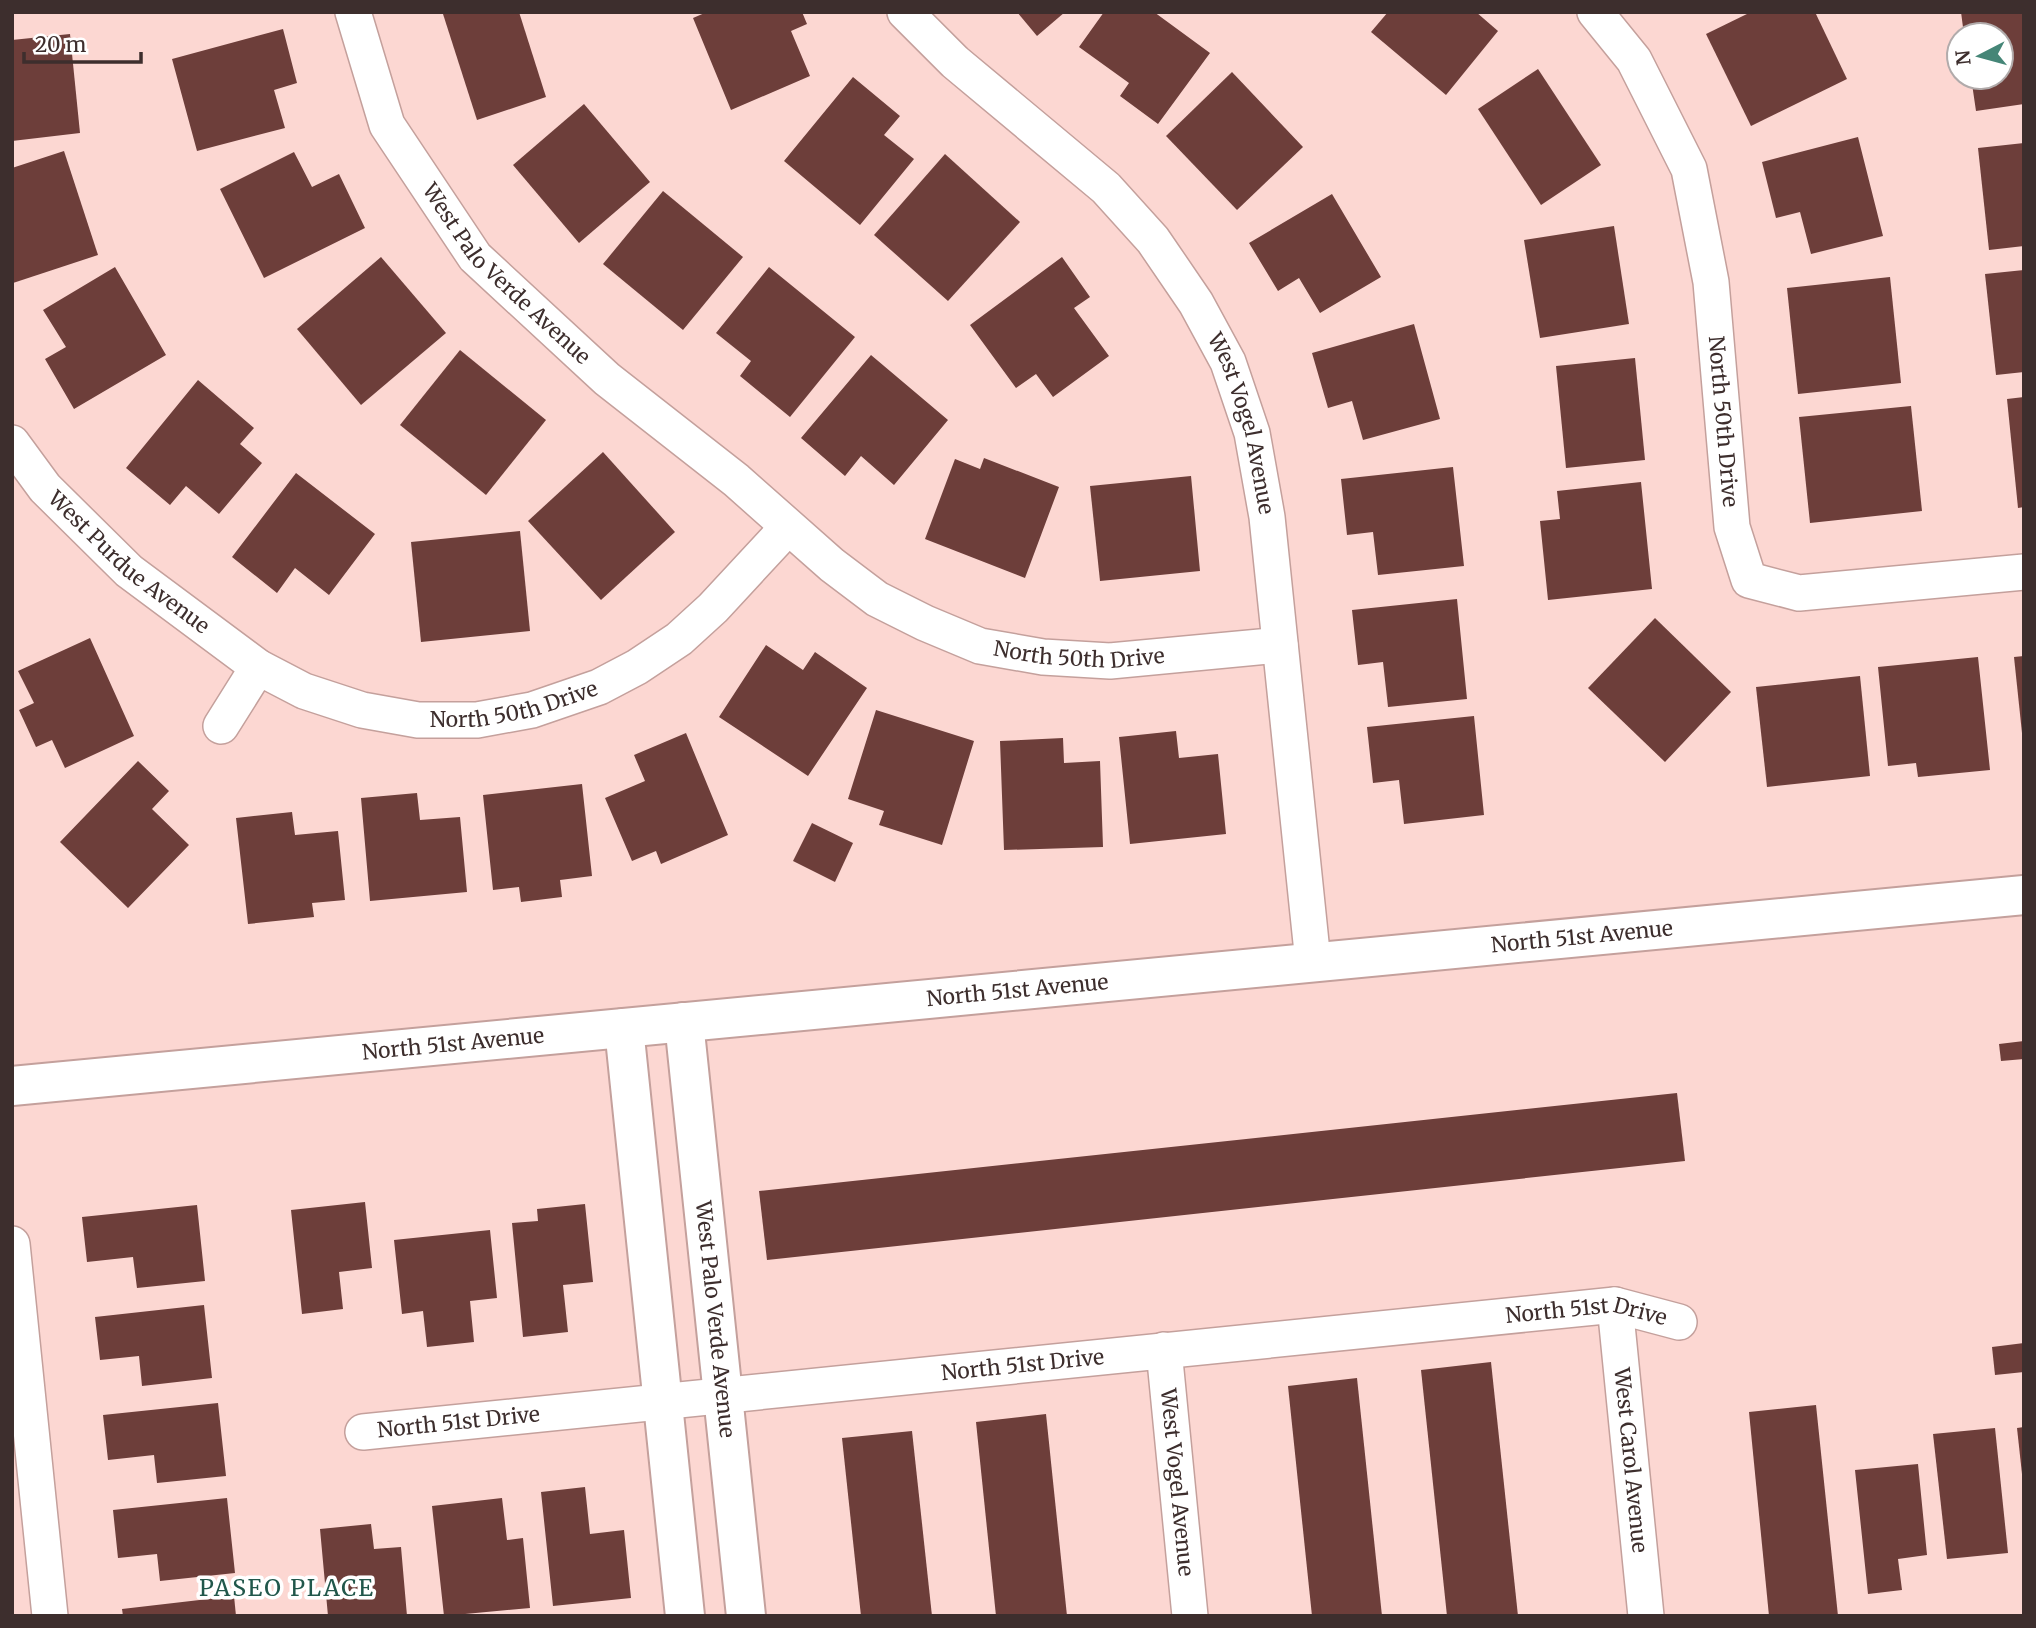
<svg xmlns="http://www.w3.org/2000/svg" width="2036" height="1628" font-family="Merriweather,serif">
  <rect width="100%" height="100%" fill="#fcd7d2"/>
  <!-- building -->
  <g fill="#6d3e3a">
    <polygon points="449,12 519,12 546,97 477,120 443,14"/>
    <polygon points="707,12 802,12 807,24 791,31 810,76 731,110 693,18"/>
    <polygon points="1017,12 1065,12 1037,36"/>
    <polygon points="1104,12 1154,12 1210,53 1158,124 1120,96 1129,83 1079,47"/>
    <polygon points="1388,12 1476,12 1498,31 1446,95 1371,32"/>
    <polygon points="1751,12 1815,12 1847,79 1751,126 1706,34"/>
    <polygon points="1961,12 2024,12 2024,104 1976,111 1971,77 2001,77 2001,35 1964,35"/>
    <polygon points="283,29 297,83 274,90 285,128 197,151 172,59"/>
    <polygon points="70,34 80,133 12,141 12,40"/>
    <polygon points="1538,69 1601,165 1541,205 1478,109"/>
    <polygon points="1232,72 1303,147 1237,210 1166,136"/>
    <polygon points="853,77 900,116 884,135 914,159 860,225 784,161"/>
    <polygon points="584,104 650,182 579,243 513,165"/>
    <polygon points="1858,137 1883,236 1811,254 1800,212 1776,218 1762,162"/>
    <polygon points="2024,143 2024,246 1989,250 1978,148"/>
    <polygon points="64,151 98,255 13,283 12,168"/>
    <polygon points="294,152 312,187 339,174 365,228 264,278 220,189"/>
    <polygon points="945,154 1020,222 948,301 874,235"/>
    <polygon points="663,191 743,257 683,330 603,264"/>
    <polygon points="1332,194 1381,277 1320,313 1299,278 1278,291 1249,243"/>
    <polygon points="1614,226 1629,324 1540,338 1524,240"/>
    <polygon points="381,257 446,333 361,405 297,329"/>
    <polygon points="1062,257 1090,297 1074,308 1109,356 1053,397 1036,374 1016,388 970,325"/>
    <polygon points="115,267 166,355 74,409 45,359 66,347 43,310"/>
    <polygon points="769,267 855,337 790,417 740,376 751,361 716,333"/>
    <polygon points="2024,270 2024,372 1996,375 1985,274"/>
    <polygon points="1890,277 1901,383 1798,394 1787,288"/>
    <polygon points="1414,324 1440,419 1363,440 1352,401 1328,408 1312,353"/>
    <polygon points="460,350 546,420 486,495 400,425"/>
    <polygon points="871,355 948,420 894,485 861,456 845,476 801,438"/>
    <polygon points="1635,358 1645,460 1566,468 1556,366"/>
    <polygon points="198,380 254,428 240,444 262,463 219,514 186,486 170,505 126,468"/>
    <polygon points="2024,397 2024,507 2018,508 2007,399"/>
    <polygon points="1911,406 1922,511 1810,523 1799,417"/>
    <polygon points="603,452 675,532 601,600 528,521"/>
    <polygon points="984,458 1059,487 1025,578 925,539 955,459 980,469"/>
    <polygon points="1453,467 1464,566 1378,575 1373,532 1347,535 1341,479"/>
    <polygon points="296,473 375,534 329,595 295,568 277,593 232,557"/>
    <polygon points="1191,476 1200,571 1100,581 1090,486"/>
    <polygon points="1641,482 1652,589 1548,600 1540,521 1560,519 1557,491"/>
    <polygon points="520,531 530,631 421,642 411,542"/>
    <polygon points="1457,599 1467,699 1388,707 1383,662 1358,665 1352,610"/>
    <polygon points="1655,618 1731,692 1665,762 1588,688"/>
    <polygon points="90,638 134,736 65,768 52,740 36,747 19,710 34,703 18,671"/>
    <polygon points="766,645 803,670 815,652 867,688 808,776 719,717"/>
    <polygon points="2024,656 2024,733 2022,733 2014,657"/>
    <polygon points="1978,657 1990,770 1918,777 1916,763 1888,766 1878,667"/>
    <polygon points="1860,676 1870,776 1767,787 1756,687"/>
    <polygon points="876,710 974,741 942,845 879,825 884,811 848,799"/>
    <polygon points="1474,716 1484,815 1404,824 1399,780 1373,783 1367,727"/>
    <polygon points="1176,731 1179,758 1218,754 1226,834 1130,844 1119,737"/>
    <polygon points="686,733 728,835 661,864 656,851 632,861 605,798 645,781 634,755"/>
    <polygon points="1063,738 1064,763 1100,761 1103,847 1004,850 1000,741"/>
    <polygon points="138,761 169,791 152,809 189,845 128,908 60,842"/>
    <polygon points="582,784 592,876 560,880 562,897 521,902 519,887 493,890 483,795"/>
    <polygon points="417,793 420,820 460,817 467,892 370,901 361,798"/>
    <polygon points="292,812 295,835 338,831 345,900 312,903 314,917 248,924 236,818"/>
    <polygon points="812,823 853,843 835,882 793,861"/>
    <polygon points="2024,1041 2024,1059 2001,1061 1999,1044"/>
    <polygon points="1677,1093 1685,1161 767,1260 759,1191"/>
    <polygon points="365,1202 372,1268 339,1272 343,1309 302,1314 291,1210"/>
    <polygon points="585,1204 593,1282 563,1285 568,1332 523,1337 512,1223 538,1221 537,1209"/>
    <polygon points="197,1205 205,1281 137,1288 133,1257 87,1262 82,1217"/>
    <polygon points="490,1230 497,1298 470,1301 474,1342 427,1347 423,1311 402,1314 394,1240"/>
    <polygon points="204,1305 212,1378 142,1386 139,1356 100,1360 95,1317"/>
    <polygon points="2024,1343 2024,1372 1995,1375 1992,1347"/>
    <polygon points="1491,1362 1518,1616 1447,1616 1421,1370"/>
    <polygon points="1357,1378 1382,1616 1312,1616 1288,1386"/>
    <polygon points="218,1403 226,1476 157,1483 154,1455 108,1460 103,1415"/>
    <polygon points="1816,1405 1838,1616 1769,1616 1749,1412"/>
    <polygon points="1046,1414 1067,1616 996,1616 976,1422"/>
    <polygon points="2024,1427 2024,1474 2022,1474 2017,1428"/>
    <polygon points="1995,1428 2008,1553 1947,1559 1933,1434"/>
    <polygon points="912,1431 932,1616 861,1616 842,1438"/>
    <polygon points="1918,1464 1927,1555 1898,1559 1902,1590 1868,1594 1855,1470"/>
    <polygon points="585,1487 590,1534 624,1530 631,1598 553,1606 541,1492"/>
    <polygon points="227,1498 235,1573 160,1581 157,1554 118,1558 113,1510"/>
    <polygon points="502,1498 507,1540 523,1538 530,1608 444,1616 432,1506"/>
    <polygon points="371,1524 374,1549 401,1547 407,1616 328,1616 320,1529"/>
    <polygon points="234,1596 236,1616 123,1616 122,1609"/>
  </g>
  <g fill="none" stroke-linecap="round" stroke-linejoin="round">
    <!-- street casing -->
    <g stroke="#c4a09c" stroke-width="38">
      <g id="street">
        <path id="s1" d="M353,12l34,113 88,132 132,122 129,101 96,85 45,34 48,24 55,23 63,11 67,4 170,-16"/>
        <path id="s2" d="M905,12l50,50 151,126 47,52 43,63 32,59 24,71 15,84 46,445"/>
        <path id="s3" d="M1595,12l39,48 55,109 22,113 21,245 17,53 50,13 225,-21"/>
        <path id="s4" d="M12,443l33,45 84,83 129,96 46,24 58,19 56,10h59l55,-10 67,-23 38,-20 42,-28 34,-31 75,-81"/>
        <polyline points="221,726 258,667"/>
        <polyline points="12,1244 50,1616"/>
        <path id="s5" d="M1615,1305l31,311"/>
        <path id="s6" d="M1164,1350l26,266"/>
        <path id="s7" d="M363,1432l1252,-127 64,17"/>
      </g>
    </g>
    <!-- secondary casing -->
    <g stroke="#c4a09c" stroke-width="42">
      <g id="secondary">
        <path id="s8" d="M684,1022l62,594"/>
        <polyline points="624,1028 685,1616"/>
      </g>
    </g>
    <!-- primary casing -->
    <g stroke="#c4a09c" stroke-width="42">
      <g id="primary">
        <path id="s9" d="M12,1086l2012,-191"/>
      </g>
    </g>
    <!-- street -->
    <use href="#street" stroke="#fff" stroke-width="35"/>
    <!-- secondary -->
    <use href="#secondary" stroke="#fff" stroke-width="38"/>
    <!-- primary -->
    <use href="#primary" stroke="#fff" stroke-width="38"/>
  </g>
  <g text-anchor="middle" stroke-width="7" stroke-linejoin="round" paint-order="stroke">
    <!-- street labels -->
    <g font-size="21" fill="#3d2e2d" stroke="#fff">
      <text dy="7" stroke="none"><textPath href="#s1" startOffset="310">West Palo Verde Avenue</textPath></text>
      <text dy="7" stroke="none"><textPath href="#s3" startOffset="439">North 50th Drive</textPath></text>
      <text dy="7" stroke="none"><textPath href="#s2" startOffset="544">West Vogel Avenue</textPath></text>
      <text dy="7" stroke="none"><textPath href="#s4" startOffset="168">West Purdue Avenue</textPath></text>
      <text dy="7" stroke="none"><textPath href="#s1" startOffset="1018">North 50th Drive</textPath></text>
      <text dy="7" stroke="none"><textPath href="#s4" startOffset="602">North 50th Drive</textPath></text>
      <text dy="7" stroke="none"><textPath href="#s9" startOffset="1577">North 51st Avenue</textPath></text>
      <text dy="7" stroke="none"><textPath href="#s9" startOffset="1010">North 51st Avenue</textPath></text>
      <text dy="7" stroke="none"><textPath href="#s9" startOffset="443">North 51st Avenue</textPath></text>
      <text dy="7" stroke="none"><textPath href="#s8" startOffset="299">West Palo Verde Avenue</textPath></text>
      <text dy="7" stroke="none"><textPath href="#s7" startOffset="1230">North 51st Drive</textPath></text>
      <text dy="7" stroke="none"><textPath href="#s7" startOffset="663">North 51st Drive</textPath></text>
      <text dy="7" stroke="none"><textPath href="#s7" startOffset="96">North 51st Drive</textPath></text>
      <text dy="7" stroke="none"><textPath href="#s5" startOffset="156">West Carol Avenue</textPath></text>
      <text dy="7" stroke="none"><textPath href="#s6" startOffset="133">West Vogel Avenue</textPath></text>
    </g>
    <!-- neighbourhood labels -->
    <g font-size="23" letter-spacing="2" fill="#21574b" stroke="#fff">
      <text x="287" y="1596">PASEO PLACE</text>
    </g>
  </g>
  <!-- border -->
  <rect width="2036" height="1628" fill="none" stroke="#3d2e2d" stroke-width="28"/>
  <!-- north arrow -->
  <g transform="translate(1980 56) rotate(264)"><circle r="33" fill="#ffffff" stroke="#b1abab" stroke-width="2"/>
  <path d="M0-5L12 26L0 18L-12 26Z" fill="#458677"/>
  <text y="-10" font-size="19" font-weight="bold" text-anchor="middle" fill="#3d2e2d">N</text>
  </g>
  <!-- scale -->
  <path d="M24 52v10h117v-10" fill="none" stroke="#3d2e2d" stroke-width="3.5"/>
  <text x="35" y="52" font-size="21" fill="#3d2e2d" stroke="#ffffff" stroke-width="5" paint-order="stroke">20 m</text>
</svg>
